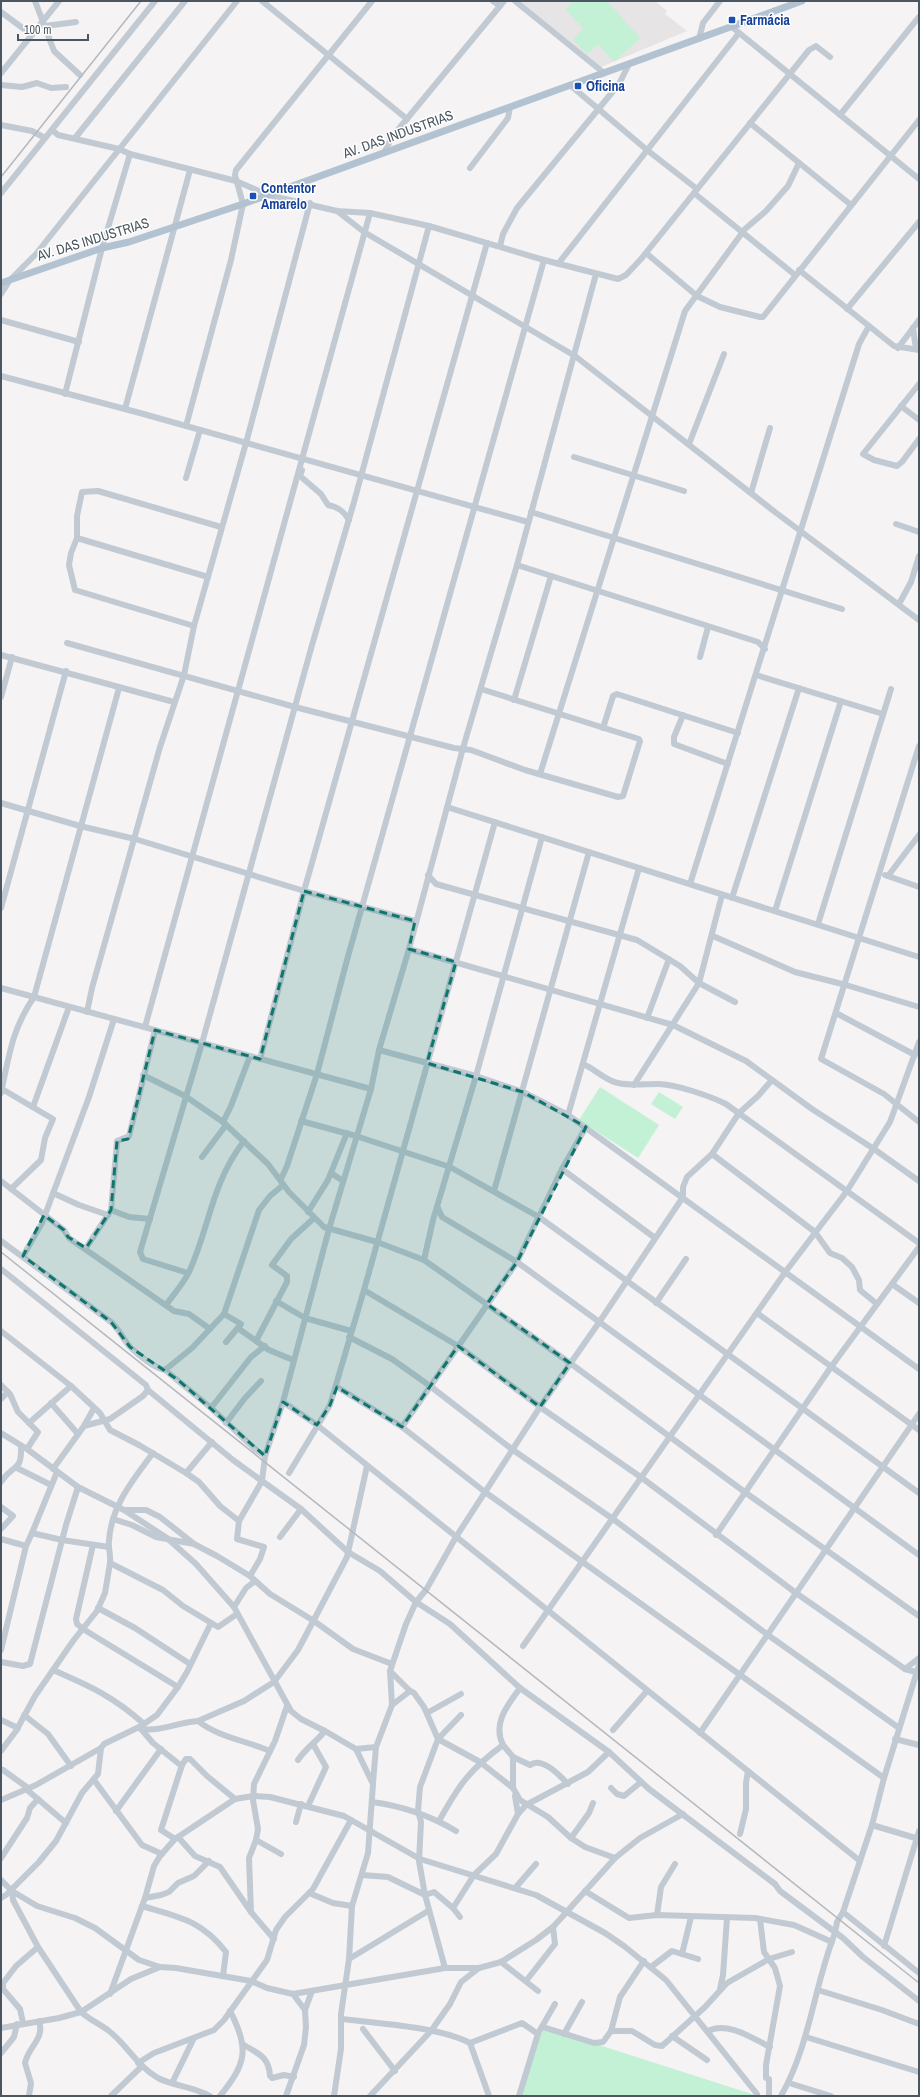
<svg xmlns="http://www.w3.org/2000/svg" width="920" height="2097" font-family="'Archivo Narrow',sans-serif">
  <rect width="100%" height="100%" fill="#f5f3f3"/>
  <!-- education -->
  <polygon fill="#e6e4e5" points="520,1 655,1 667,11 665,14 687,31 601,67"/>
  <!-- green -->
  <g fill="#c3f1d5">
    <polygon points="574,1 607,1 640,38 614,62 598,44 587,54 573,39 583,29 592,38 565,9"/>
    <polygon points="600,1087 659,1125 638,1158 579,1120"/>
    <polygon points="659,1092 683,1107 675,1119 651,1104"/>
    <polygon points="543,2027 758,2096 521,2096"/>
  </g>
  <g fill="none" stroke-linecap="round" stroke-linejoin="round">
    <!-- minor -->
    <g stroke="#c1cad2" stroke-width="6">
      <polyline points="35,1 54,51 80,75"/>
      <polyline points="262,1 407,119"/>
      <polyline points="493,1 500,6"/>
      <polyline points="515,1 604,73"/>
      <polyline points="1,12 32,35"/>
      <polyline points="45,26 76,22"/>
      <polyline points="732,27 919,179"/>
      <polyline points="699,39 703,23 720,1"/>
      <polyline points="1,73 59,1"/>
      <polyline points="1,85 22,87 37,83 51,88 66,87"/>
      <polyline points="570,85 647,150 697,189"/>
      <polyline points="840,115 919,17"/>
      <polyline points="750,123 851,205"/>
      <polyline points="1,125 32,131 45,138"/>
      <polyline points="52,130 58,135 119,149 130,154 236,181 268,195 337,211 370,213 429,226 544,260 618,279 626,275 641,259 809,50 816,46 830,57"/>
      <polyline points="75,138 185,1"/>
      <polyline points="384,153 392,137 504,1"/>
      <polyline points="470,168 508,118 510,107"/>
      <polyline points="1,193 155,1"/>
      <polyline points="694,193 795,275"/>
      <polyline points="337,211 364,232 575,356 775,512 919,620"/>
      <polyline points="500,246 503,234 517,208 619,84 629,64"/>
      <polyline points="646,253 697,296 720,307 760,317 763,317 919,120"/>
      <polyline points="558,264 739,33"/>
      <polyline points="799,270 894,346 919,350"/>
      <polyline points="596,274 517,565 463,748 409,949 379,1050 371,1089 329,1229 283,1402 265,1456 262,1481 301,1509 348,1552 380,1571 416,1602 450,1624 520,1688 609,1752 649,1789 775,1884 780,1891 843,1938 863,1957 919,2001"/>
      <polyline points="1,294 10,280 36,254 237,1"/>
      <polyline points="847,309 919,222"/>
      <polyline points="1,320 79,342"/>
      <polyline points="913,328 916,349"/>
      <polyline points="898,348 919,320"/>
      <polyline points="1,376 140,413 528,522"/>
      <polyline points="919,384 863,454 874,460 897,466 902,462 919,439"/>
      <polyline points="65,394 102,248 130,154"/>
      <polyline points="901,406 919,420"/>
      <polyline points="125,409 190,170"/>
      <polyline points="186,426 231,260 243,204 235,175 236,170 372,1"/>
      <polyline points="689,444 724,354"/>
      <polyline points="574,457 684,491"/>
      <path d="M302,470l-2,6 21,18 7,11c10,2 16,6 21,15"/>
      <polyline points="186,478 200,430"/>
      <polyline points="751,493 770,428"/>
      <polyline points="531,512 842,609"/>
      <polyline points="896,524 919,532"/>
      <polyline points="77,538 77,516 82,492 98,491 221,527"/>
      <polyline points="517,565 758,642 765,649"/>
      <polyline points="899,604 911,582 919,556"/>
      <polyline points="194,626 75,590 69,565 71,553 77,538 208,577"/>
      <polyline points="67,643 295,707 454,748 471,750 525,770 618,797 623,796 640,741 639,739 481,689"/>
      <polyline points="1,655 174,702"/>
      <polyline points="700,657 708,627"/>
      <polyline points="756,675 883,714"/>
      <polyline points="1,697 12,657"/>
      <polyline points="514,700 551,576"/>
      <polyline points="683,715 674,737 674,744 728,764"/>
      <polyline points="603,728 613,696 617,694 738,733"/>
      <polyline points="919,746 821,1059 884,1094 919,1122"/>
      <polyline points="540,774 685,311 745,229 766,211 788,186 799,163"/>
      <polyline points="1,803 80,826 135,839 304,891 415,921"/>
      <polyline points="447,807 919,957"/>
      <polyline points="428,875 436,884 637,940 680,966 699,983 735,1002"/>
      <polyline points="885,875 919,887"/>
      <polyline points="888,876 919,835"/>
      <polyline points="690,884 859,344 869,326"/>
      <polyline points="732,898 799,688"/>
      <polyline points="1,908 66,671"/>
      <polyline points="775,911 841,701"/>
      <polyline points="818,924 891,689"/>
      <polyline points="713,936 795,972 846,985 919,1007"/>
      <polyline points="409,949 673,1025 746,1061 812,1109 874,1149 919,1181"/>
      <polyline points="1,988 371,1089"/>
      <polyline points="87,1012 92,988 160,747 184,675 194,626 246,443 310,203"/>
      <polyline points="836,1013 915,1055"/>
      <polyline points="647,1018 669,959"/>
      <polyline points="145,1027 370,213"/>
      <polyline points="379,1050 476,1076 523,1092 568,1115 919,1369"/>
      <polyline points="260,1059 304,891 487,243"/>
      <path d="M583,1064c12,5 23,17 35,19 13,3 26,1 40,1 17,0 52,12 68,20l193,139"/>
      <polyline points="143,1075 185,1096 223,1122 268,1164 289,1192 324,1227 377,1242 424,1260 570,1363 746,1493 919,1616"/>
      <polyline points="634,1085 699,983 722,895"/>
      <polyline points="2,1089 53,1119 45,1138 41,1160 11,1189"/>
      <path d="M1,1093c8,-37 11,-64 33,-96l85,-309"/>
      <polyline points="33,1107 69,1007"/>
      <polyline points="568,1115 639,868"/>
      <polyline points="301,1121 356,1136 450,1167 539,1217 919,1493"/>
      <polyline points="223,1122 231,1106 250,1056"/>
      <polyline points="712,1154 815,1232 830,1253 842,1258 852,1267 859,1280 860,1290 877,1304"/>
      <polyline points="202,1157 226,1125"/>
      <polyline points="562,1169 655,1238"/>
      <polyline points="331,1173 343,1181"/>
      <polyline points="281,1179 287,1166 317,1074 347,960 544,260"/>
      <polyline points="1,1181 64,1230 69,1238 174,1311 189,1314 210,1329"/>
      <polyline points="494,1191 589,852"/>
      <polyline points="53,1193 79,1205 108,1215"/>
      <polyline points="438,1208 442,1217 517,1262 919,1555"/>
      <polyline points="111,1210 129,1217 150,1219"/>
      <polyline points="308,1212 328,1180 347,1133"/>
      <path d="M1,1241l110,81c8,7 12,17 19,25 8,8 24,21 35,23l27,-22 32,-34 35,-104 11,-14 13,-11"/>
      <polyline points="86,1248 111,1210 117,1141 129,1136 155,1030"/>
      <polyline points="23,1256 42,1223 89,1097 114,1019"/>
      <polyline points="424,1260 433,1220 476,1076 542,837"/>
      <polyline points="1,1269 146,1385 148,1390 233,1460 262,1481 239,1521"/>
      <polyline points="188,1273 143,1259 140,1252 202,1043 312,645 354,502 429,226"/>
      <polyline points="892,1284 919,1303"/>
      <polyline points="364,1290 458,1346 540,1407 642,1478 796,1593 905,1669 919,1673"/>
      <polyline points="276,1301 305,1318 351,1331"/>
      <polyline points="656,1303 686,1259"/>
      <path d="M166,1305c8,-11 17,-21 23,-33 21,-46 22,-88 55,-131"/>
      <polyline points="757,1313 919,1430"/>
      <polyline points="224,1314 241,1324 226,1342"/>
      <polyline points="239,1329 269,1350 293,1360"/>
      <polyline points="1,1331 71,1386 100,1413 110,1430 139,1445 186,1473 199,1482 220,1506 239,1521 237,1539 264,1547 260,1559 250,1576"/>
      <polyline points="349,1337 392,1359 430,1386 513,1450 613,1519 768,1635 899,1728"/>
      <polyline points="256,1341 287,1282 287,1276 272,1265 291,1239 314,1218"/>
      <polyline points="165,1370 211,1408 256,1450 265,1456"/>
      <polyline points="1,1385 10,1394 18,1412 38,1432 27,1449"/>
      <polyline points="337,1387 402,1427 485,1492 884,1778"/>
      <polyline points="1,1399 8,1392"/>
      <polyline points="283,1402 317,1425 860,1861"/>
      <polyline points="51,1403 78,1434"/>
      <polyline points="211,1408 251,1357 265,1346"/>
      <polyline points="29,1423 71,1386"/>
      <polyline points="226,1423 245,1398 261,1381"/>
      <polyline points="84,1426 110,1419 143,1396 148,1390"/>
      <polyline points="402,1427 517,1262 562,1169 586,1127"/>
      <polyline points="1,1433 27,1449 78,1487 124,1510 167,1538 196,1564 234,1607 291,1711 301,1719 325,1731 356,1749 373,1784 368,1853 352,1906 349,1959 341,2014 341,2049 334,2096"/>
      <path d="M153,1453c-20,27 -42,53 -44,88 -1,7 2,14 1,22l53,27 20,16 35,21 19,-13"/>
      <polyline points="17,1468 51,1485"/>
      <polyline points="53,1469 84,1426 94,1408"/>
      <polyline points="57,1472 32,1533 62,1540 109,1547"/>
      <polyline points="186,1473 212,1442"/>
      <polyline points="289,1473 330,1405 364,1290 495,822"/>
      <path d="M1,1482c12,-19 21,-9 20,-36"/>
      <polyline points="1,1507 13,1516 1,1529"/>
      <polyline points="125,1510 146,1510 160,1517 193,1543"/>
      <polyline points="113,1519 132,1525 156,1537 194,1544 217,1556 250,1576 270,1594 314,1621 353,1649 392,1664"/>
      <polyline points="716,1535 831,1367 919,1247"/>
      <polyline points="280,1537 301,1509"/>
      <polyline points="1,1539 26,1546"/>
      <polyline points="93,1545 76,1619 77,1624 83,1629 178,1687 187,1672 211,1623"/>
      <polyline points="234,1607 246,1588 255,1581"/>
      <polyline points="98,1608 135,1628 190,1664"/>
      <polyline points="523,1646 786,1271 847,1191 890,1122 919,1042"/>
      <polyline points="1,1650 26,1546 32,1533"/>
      <polyline points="1,1662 23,1666 30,1664 66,1525 78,1487"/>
      <polyline points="905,1669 919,1658"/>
      <path d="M53,1670c37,16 61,27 91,54"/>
      <polyline points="390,1671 410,1691"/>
      <polyline points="392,1705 410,1691 414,1693 424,1707 438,1739 480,1762 513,1788"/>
      <polyline points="427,1713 461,1694"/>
      <polyline points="24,1715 48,1734 71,1766"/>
      <polyline points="1,1720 18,1728"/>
      <polyline points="198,1721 244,1701 274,1682 298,1650 347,1557 367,1466"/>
      <polyline points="141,1726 157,1715 178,1687"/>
      <polyline points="613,1730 647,1691"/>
      <polyline points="700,1733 919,1414"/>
      <polyline points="895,1739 919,1745"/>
      <polyline points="503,1745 513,1757 513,1788 520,1800 548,1817 571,1838 585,1847 615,1858"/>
      <polyline points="356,1749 376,1747 392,1705 390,1671 406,1624 416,1602 426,1590 456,1537 540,1407 600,1321 683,1197 683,1187 687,1177 712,1154 739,1113 758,1096 772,1080"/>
      <polyline points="1,1751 16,1731 35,1696 73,1641 97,1611 105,1593 110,1563"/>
      <path d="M513,1757l17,8c12,-9 30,11 38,19"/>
      <path d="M298,1760c8,-12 18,-18 27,-29"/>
      <polyline points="3,1770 28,1788"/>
      <polyline points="94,1780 142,1845 162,1854"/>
      <polyline points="373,1783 376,1747"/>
      <polyline points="611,1788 617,1794 624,1796 641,1782"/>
      <polyline points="26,1789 66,1823"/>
      <polyline points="515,1796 518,1814"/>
      <polyline points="235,1799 253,1796 270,1797 344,1816 420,1859 536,1895 605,1933 624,1946 666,1980 757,2094"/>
      <polyline points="1,1800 36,1785 101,1748"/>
      <path d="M372,1802c30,4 59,14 84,29"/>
      <polyline points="308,1806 326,1767 313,1744"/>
      <polyline points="116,1811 161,1749"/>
      <path d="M439,1821c20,-36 30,-51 64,-76 -11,-22 5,-40 17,-57"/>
      <polyline points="296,1822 301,1804"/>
      <polyline points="872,1825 919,1839"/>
      <polyline points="740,1834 746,1809 746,1783 748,1771"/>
      <polyline points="178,1837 195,1856 220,1867 251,1912"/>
      <polyline points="571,1838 589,1813 593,1803"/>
      <polyline points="175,1839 161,1830 182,1765"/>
      <polyline points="256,1840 281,1854"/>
      <polyline points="1,1858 27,1818 30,1808 38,1799"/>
      <polyline points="362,1875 388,1877 425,1895 434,1892 453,1908 460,1917"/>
      <polyline points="1,1880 12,1891 37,1906 75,1918 95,1928 139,1960 160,1967 176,1968 251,1981 267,1988 293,1994 445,1968 479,1968 501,1962 536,1940 553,1927 615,1858 640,1838 683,1814"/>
      <polyline points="516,1887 536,1864"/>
      <path d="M12,1891l1,9 25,47 43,65c9,8 19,12 28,19 18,14 28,35 49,47 15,8 34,8 52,18"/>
      <polyline points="585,1891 629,1918 657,1915 755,1918 794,1925 832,1942"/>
      <polyline points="309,1893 333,1903 352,1906"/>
      <path d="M1,1898l5,-3 33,-33 17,-21 26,-48 16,-19 3,-26 3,-4 35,-17 2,2c20,3 38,-7 57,-8 20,16 49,20 72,30"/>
      <polyline points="145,1898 161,1895 169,1892 178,1883 194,1876 209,1861"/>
      <path d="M142,1906c37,11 59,14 84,46l-3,24"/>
      <polyline points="453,1908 474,1875 496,1854 518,1814 526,1805 588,1772 609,1752"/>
      <polyline points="843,1912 919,1973"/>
      <polyline points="657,1915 661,1887 675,1864"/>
      <polyline points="760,1919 764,1952 775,1968 780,1986 766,2065 766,2078 769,2079 769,2096"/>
      <polyline points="274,1939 251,1912 249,1858 256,1840 258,1829 253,1800 254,1784 275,1741 287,1706"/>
      <polyline points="884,1946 919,1831"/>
      <polyline points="682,1954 691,1917"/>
      <polyline points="349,1959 428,1911"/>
      <polyline points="501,1962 538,1991"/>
      <polyline points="651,1967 672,1951 698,1959"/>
      <polyline points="445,1968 425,1895 419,1861 421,1822 418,1811 420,1787 438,1739 461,1715"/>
      <polyline points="526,1981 555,1944 553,1927"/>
      <polyline points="720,1989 723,1975 727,1918"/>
      <polyline points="818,1990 882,2010 919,2024"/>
      <polyline points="110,1994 145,1898 154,1866 160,1856 175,1839 235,1799 207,1776 190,1759 186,1759 182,1765 179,1764 153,1743 141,1729"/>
      <polyline points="293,1994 305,2010"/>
      <path d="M341,2019c35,4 99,8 129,24l52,-20 16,11 -19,62"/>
      <polyline points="23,2023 20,2009 3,1989 3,1983 16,1966 38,1947"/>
      <polyline points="543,2027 594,2043 603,2042 611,2031 620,1997 644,1961"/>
      <polyline points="1,2028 59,2018 81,2012 131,1979 160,1967"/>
      <polyline points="363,2029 395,2071"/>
      <polyline points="540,2030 555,2004"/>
      <polyline points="611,2031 632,2031 655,2045 662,2046 705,2007 727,1983 769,1959 792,1952"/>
      <path d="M708,2031c19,-10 44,7 62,16"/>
      <polyline points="564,2034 582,2002"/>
      <polyline points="672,2036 707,2060"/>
      <polyline points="806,2037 919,2072"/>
      <polyline points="470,2043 489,2096"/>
      <path d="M244,2045c15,9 25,12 26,31l2,2 12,-3 10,2"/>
      <polyline points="1,2053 14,2037 17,2024"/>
      <polyline points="138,2063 154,2053 214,2030 224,2020 267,1960 276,1930 285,1917 313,1889 351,1820"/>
      <polyline points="172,2083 194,2038"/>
      <polyline points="789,2083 831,2096"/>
      <path d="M29,2096l2,-13 -6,-20c3,-16 20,-24 14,-42"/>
      <polyline points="111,2096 142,2066"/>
      <path d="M220,2096c26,-32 30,-47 10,-85"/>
      <polyline points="286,2096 304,2045 306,2027 305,2010 312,1991"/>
      <polyline points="370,2096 431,2031 450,2004 461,1982 479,1968"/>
      <path d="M781,2096c29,-51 33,-110 54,-163l2,-11 6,-10 29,-87 12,-47 35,-113"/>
    </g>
    <!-- major -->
    <polyline stroke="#b3c2d1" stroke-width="7" points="1,283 102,248 129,242 243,204 802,1"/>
    <!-- rail -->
    <g stroke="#b5b8bd" stroke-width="1.5">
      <polyline points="1,177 141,1"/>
      <polyline points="1,1252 919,1983"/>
    </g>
  </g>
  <!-- marked area -->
  <path fill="#0f766e" fill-opacity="0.2" stroke="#0f766e" stroke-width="3" stroke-dasharray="8 5" stroke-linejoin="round" d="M304,891l111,30 -6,28 47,13 -29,101 96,29 63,35 -69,135 -30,42 83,59 -30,44 -82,-61 -56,81 -65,-40 -7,18 -13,20 -34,-23 -18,54 -87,-76 -48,-33 -19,-25 -88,-66 21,-41 20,15 4,7 18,11 25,-38 6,-69 11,-2 27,-109 105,29z"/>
  <!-- markers -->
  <g fill="#1a4fb4" stroke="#fff" stroke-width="1.5">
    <rect x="728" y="16" width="8" height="8" rx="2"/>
    <rect x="574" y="82" width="8" height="8" rx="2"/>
    <rect x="249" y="192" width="8" height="8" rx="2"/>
  </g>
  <g text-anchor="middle" stroke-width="3" stroke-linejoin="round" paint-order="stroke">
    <!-- transit labels -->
    <g font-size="14" font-weight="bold" fill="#164399" stroke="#fff" text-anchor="start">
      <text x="740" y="25">Farmácia</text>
      <text x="586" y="91">Oficina</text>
      <text x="261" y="193">Contentor<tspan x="261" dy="16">Amarelo</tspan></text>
    </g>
    <!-- street labels -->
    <g font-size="14" fill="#4a5661" stroke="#fff">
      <text transform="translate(398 134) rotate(-20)" y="5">AV. DAS INDUSTRIAS</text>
      <text transform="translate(93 239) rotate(-17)" y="5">AV. DAS INDUSTRIAS</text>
    </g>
  </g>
  <!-- border -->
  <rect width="920" height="2097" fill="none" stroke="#4a5661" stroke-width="4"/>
  <!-- scale -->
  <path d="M18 34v6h70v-6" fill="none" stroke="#4a5661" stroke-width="2"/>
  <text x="24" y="34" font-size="12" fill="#4a5661" stroke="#ffffff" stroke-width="3" paint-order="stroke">100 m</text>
</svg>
